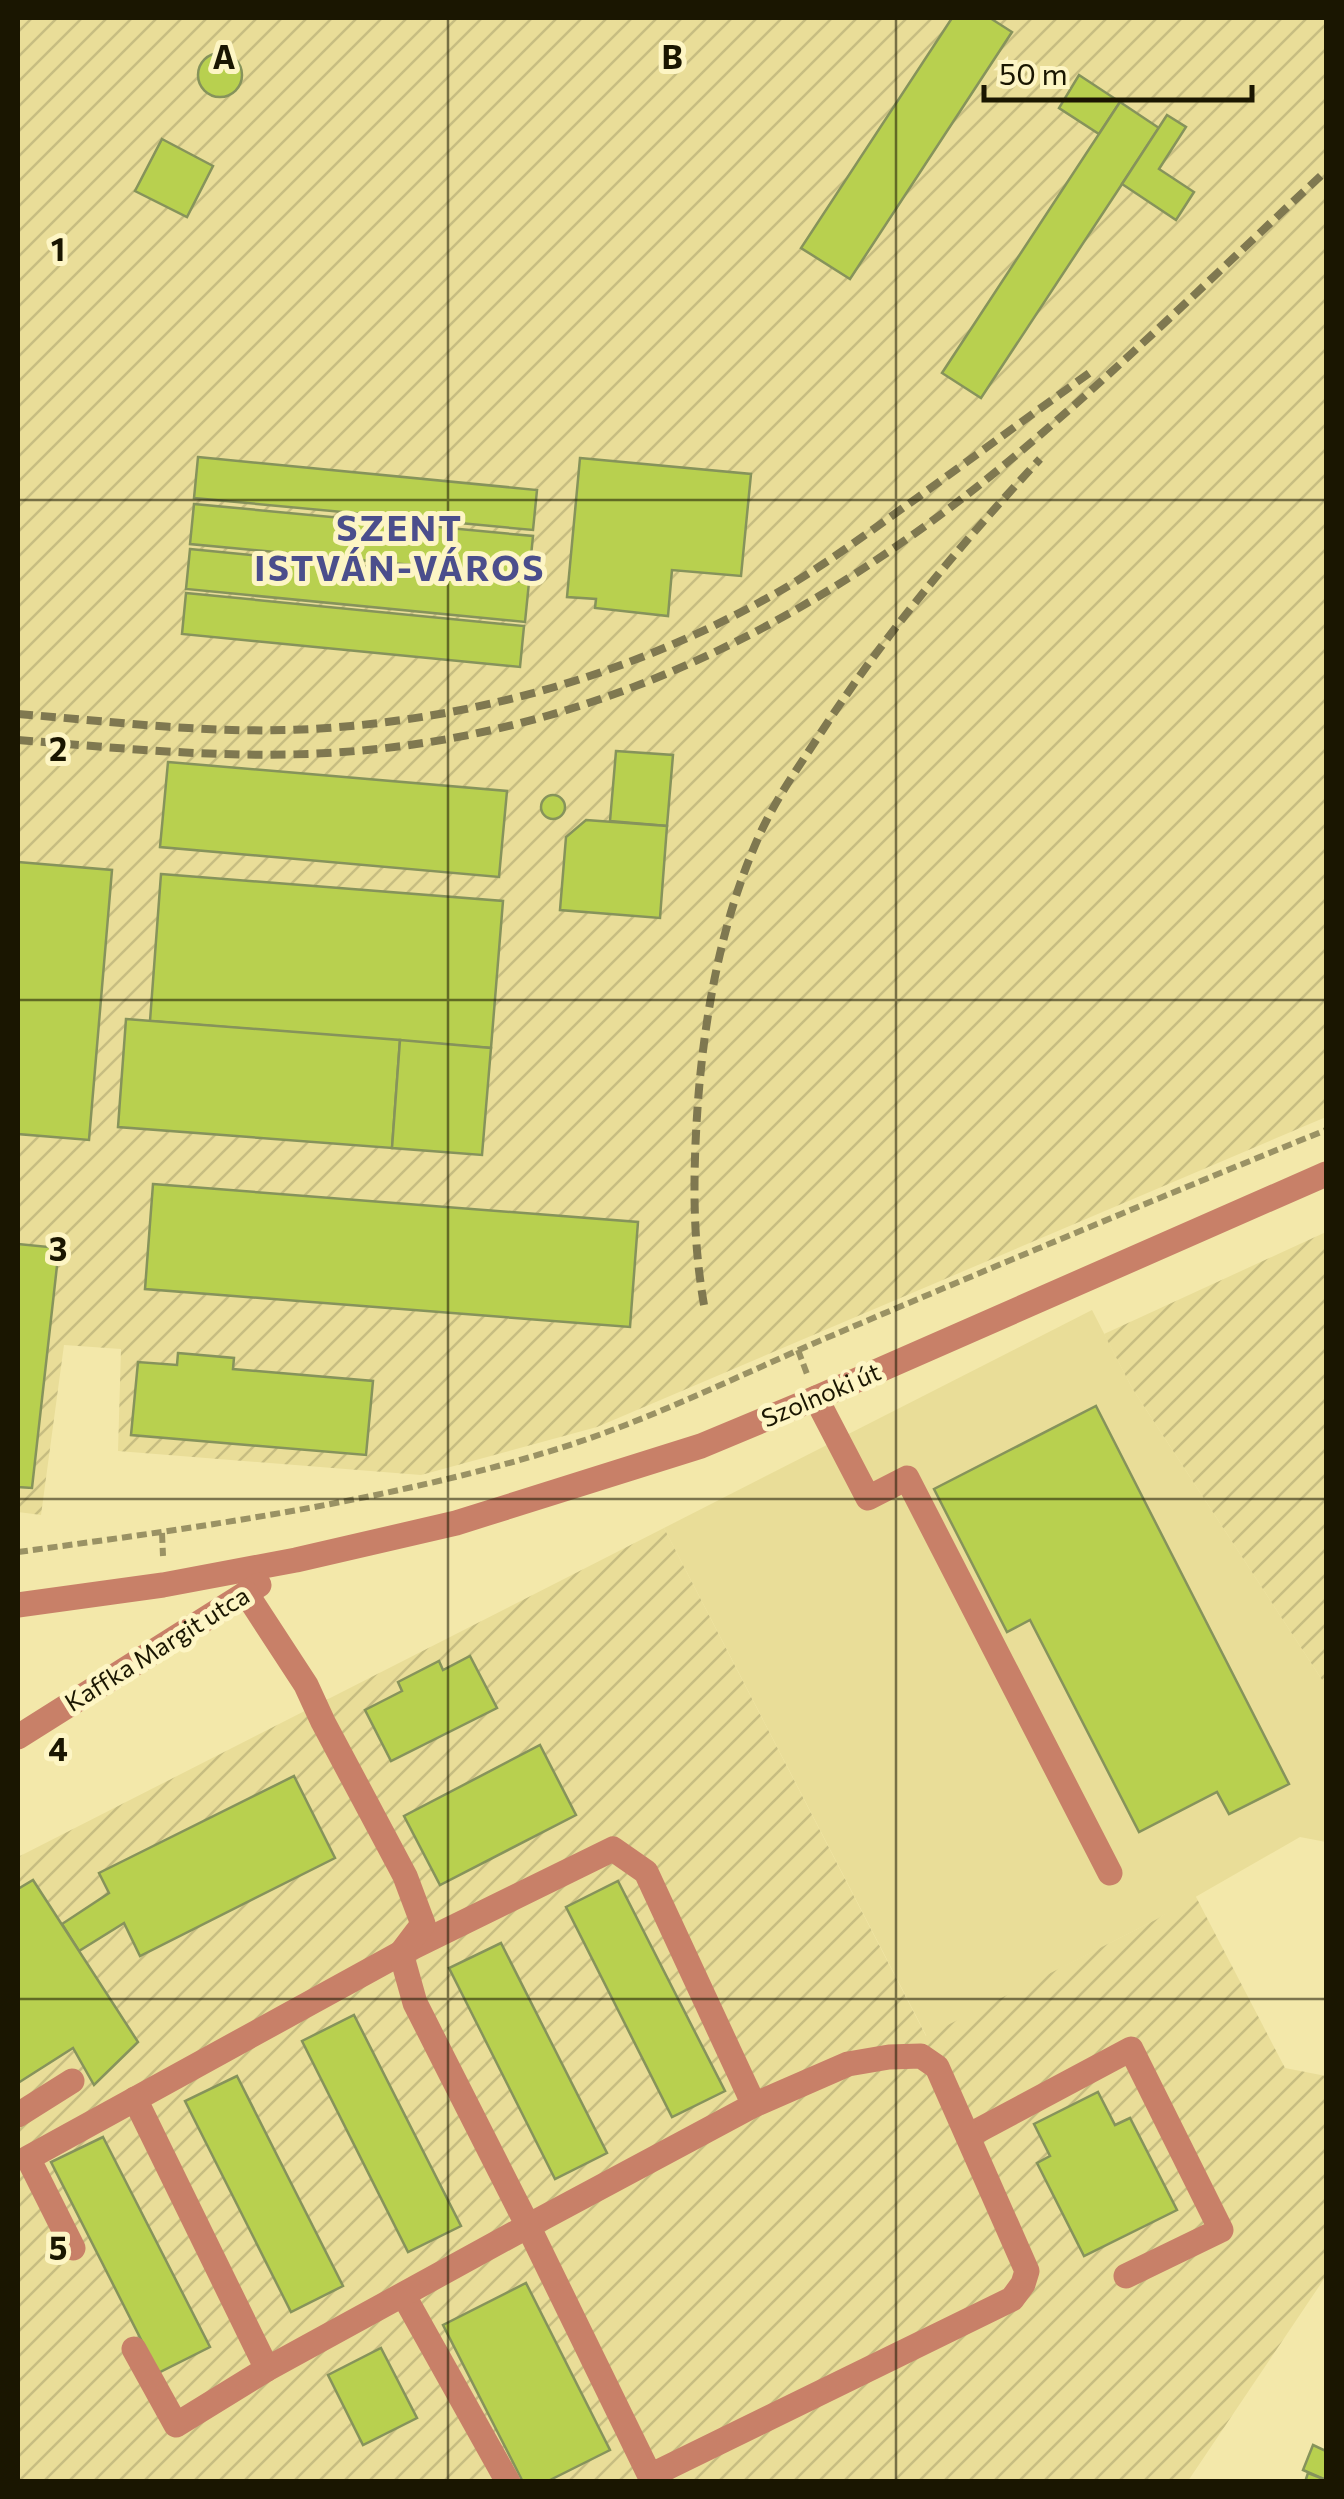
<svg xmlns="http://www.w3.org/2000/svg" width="1344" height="2499" font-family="Commissioner,sans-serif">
  <defs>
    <pattern id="industrial-furrows" width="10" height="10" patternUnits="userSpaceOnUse" patternTransform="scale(2.5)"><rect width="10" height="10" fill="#e9dd98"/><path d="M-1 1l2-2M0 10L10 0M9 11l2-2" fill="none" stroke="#c7bd81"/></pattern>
  </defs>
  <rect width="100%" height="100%" fill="#f3e8aa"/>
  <!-- built -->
  <polygon fill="#e9dd98" points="1092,1310 1132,1388 1326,1686 1326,1842 1300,1837 1157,1919 927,2037 664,1528"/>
  <!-- industrial -->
  <g fill="url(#industrial-furrows)">
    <polygon points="18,18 1326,18 1326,1117 597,1427 421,1475 118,1451 121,1349 64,1345 41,1515 18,1512"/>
    <polygon points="1326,1232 1326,1686 1132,1388 1104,1334"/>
    <polygon points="664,1528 926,2036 1157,1919 1195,1895 1285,2068 1326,2076 1326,2276 1188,2481 18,2482 18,1857"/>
  </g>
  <!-- building -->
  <g fill="#b8d04f" stroke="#86935b" stroke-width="2.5">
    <polygon points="952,18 990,18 1012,32 850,279 801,248"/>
    <circle cx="220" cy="75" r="22"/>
    <polygon points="1079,75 1120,102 1099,134 1059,108"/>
    <polygon points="1120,102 1159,128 981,398 942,373"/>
    <polygon points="1167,115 1186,127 1159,169 1194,192 1176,220 1122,184"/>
    <polygon points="162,139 213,166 187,217 135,191"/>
    <polygon points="198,457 537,490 533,530 194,498"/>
    <polygon points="580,458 751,474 741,576 672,570 668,616 595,608 596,599 567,597"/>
    <polygon points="194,504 533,536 529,576 190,544"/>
    <polygon points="190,549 529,582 525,622 186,589"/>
    <polygon points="186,593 524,626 520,667 182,634"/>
    <polygon points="616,751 673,755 667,826 610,821"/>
    <polygon points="168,762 507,791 499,877 160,847"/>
    <circle cx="553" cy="807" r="12"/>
    <polygon points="586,820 667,826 660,918 560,910 566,837"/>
    <polygon points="18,862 112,870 89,1140 18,1134"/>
    <polygon points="161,874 503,901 491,1048 150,1021"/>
    <polygon points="126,1019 400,1040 392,1148 118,1127"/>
    <polygon points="400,1040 491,1048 482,1155 392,1148"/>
    <polygon points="153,1184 638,1222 630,1327 145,1289"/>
    <polygon points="18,1244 59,1248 32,1488 18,1487"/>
    <polygon points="178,1353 234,1358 233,1369 373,1381 366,1455 131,1435 138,1362 177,1365"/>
    <polygon points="1096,1406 1289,1784 1229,1814 1217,1792 1139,1832 1030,1620 1007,1632 934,1489"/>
    <polygon points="470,1656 497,1708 391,1761 365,1710 402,1691 398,1682 439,1661 443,1670"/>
    <polygon points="540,1745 576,1815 440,1885 404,1816"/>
    <polygon points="294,1776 335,1858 140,1956 124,1923 79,1951 62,1924 109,1893 99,1873"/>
    <polygon points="33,1880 138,2042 94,2085 73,2048 18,2083 18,1889"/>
    <polygon points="618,1881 725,2091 672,2117 566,1907"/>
    <polygon points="501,1943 607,2153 555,2179 449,1968"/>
    <polygon points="354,2015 461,2226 408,2252 302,2041"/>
    <polygon points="237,2076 343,2286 291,2312 185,2101"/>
    <polygon points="1098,2092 1115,2125 1130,2118 1177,2210 1084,2256 1037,2163 1050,2156 1034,2124"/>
    <polygon points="103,2137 210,2347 158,2373 51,2162"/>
    <polygon points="526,2283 610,2450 546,2482 523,2482 443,2325"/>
    <polygon points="381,2348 417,2418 363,2445 328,2375"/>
    <polygon points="1313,2445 1326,2451 1326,2480 1303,2470"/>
    <polygon points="1308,2473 1326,2480 1326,2482 1305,2482"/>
  </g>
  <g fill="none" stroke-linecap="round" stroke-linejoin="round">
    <!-- path -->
    <g stroke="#9a9264" stroke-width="6" stroke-dasharray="10 5" stroke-linecap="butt">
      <polyline points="798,1350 807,1374"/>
      <polyline points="162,1533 163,1556"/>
      <path d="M18,1552c176,-24 355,-48 526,-99 102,-30 197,-79 294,-120 162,-69 325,-137 488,-203"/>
    </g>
    <!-- minor -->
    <g stroke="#c88068" stroke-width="25">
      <polyline points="816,1398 868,1498 907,1478 1110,1873"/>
      <polyline points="18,1605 163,1585 296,1560 456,1523 701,1446 816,1398 1326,1174"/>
      <polyline points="18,1737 259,1585"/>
      <polyline points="135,2099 267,2369"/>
      <polyline points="18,2115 72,2081"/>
      <polyline points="968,2136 1131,2049 1221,2230 1126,2276"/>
      <polyline points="73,2248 28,2158 401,1953 613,1849 646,1872 754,2105"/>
      <polyline points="404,2296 508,2482"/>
      <polyline points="134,2349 176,2425 267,2369 528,2226 650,2476 1012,2299 1023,2284 1027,2271 937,2067 921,2056 889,2057 848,2064 754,2105 528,2226 415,2003 401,1953 423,1924 405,1876 323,1722 306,1685 246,1593"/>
    </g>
    <!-- rail -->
    <g stroke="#7f7850" stroke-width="8" stroke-dasharray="15 8" stroke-linecap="butt">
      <path d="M18,714c102,8 206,22 309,14 152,-11 299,-53 433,-126 55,-29 106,-68 157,-104 59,-43 118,-86 178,-129"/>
      <path d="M18,740c102,8 206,19 309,13 257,-14 479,-126 676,-287 112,-92 216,-196 323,-295"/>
      <path d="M704,1305c-12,-69 -11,-134 -6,-204 7,-90 24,-182 61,-265 17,-38 41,-71 63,-105 64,-98 138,-186 218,-272"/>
    </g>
  </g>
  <!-- grid -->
  <path fill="none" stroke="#1a1601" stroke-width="2.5" stroke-opacity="0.55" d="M448,18v2464M896,18v2464M18,500h1308M18,1000h1308M18,1499h1308M18,1999h1308"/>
  <g text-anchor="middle" stroke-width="10" stroke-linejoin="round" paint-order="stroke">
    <!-- street labels -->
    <g font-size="25" fill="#1a1601" stroke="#fdf5c4">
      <text transform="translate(821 1395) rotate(-23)" y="9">Szolnoki út</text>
      <text transform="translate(157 1649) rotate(-32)" y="9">Kaffka Margit utca</text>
    </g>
    <!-- district labels -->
    <g font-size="35" font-weight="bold" letter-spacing="2.5" fill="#4b4e8c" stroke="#fdf5c4">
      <text x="400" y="541">SZENT<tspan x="400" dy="40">ISTVÁN-VÁROS</tspan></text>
    </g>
  </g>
  <g font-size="32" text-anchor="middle" font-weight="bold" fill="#1a1601" stroke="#fdf5c4" stroke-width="10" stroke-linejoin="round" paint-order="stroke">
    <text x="224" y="69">A</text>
    <text x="672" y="69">B</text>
    <text x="58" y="261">1</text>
    <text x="58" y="761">2</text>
    <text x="58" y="1261">3</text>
    <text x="58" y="1761">4</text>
    <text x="58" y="2260">5</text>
  </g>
  <!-- border -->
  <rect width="1344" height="2499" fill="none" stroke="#1a1601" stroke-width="40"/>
  <!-- scale -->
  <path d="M984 85v15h268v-15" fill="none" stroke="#1a1601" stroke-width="5"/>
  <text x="999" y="85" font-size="30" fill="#1a1601" stroke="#fdf5c4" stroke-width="8" paint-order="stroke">50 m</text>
</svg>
